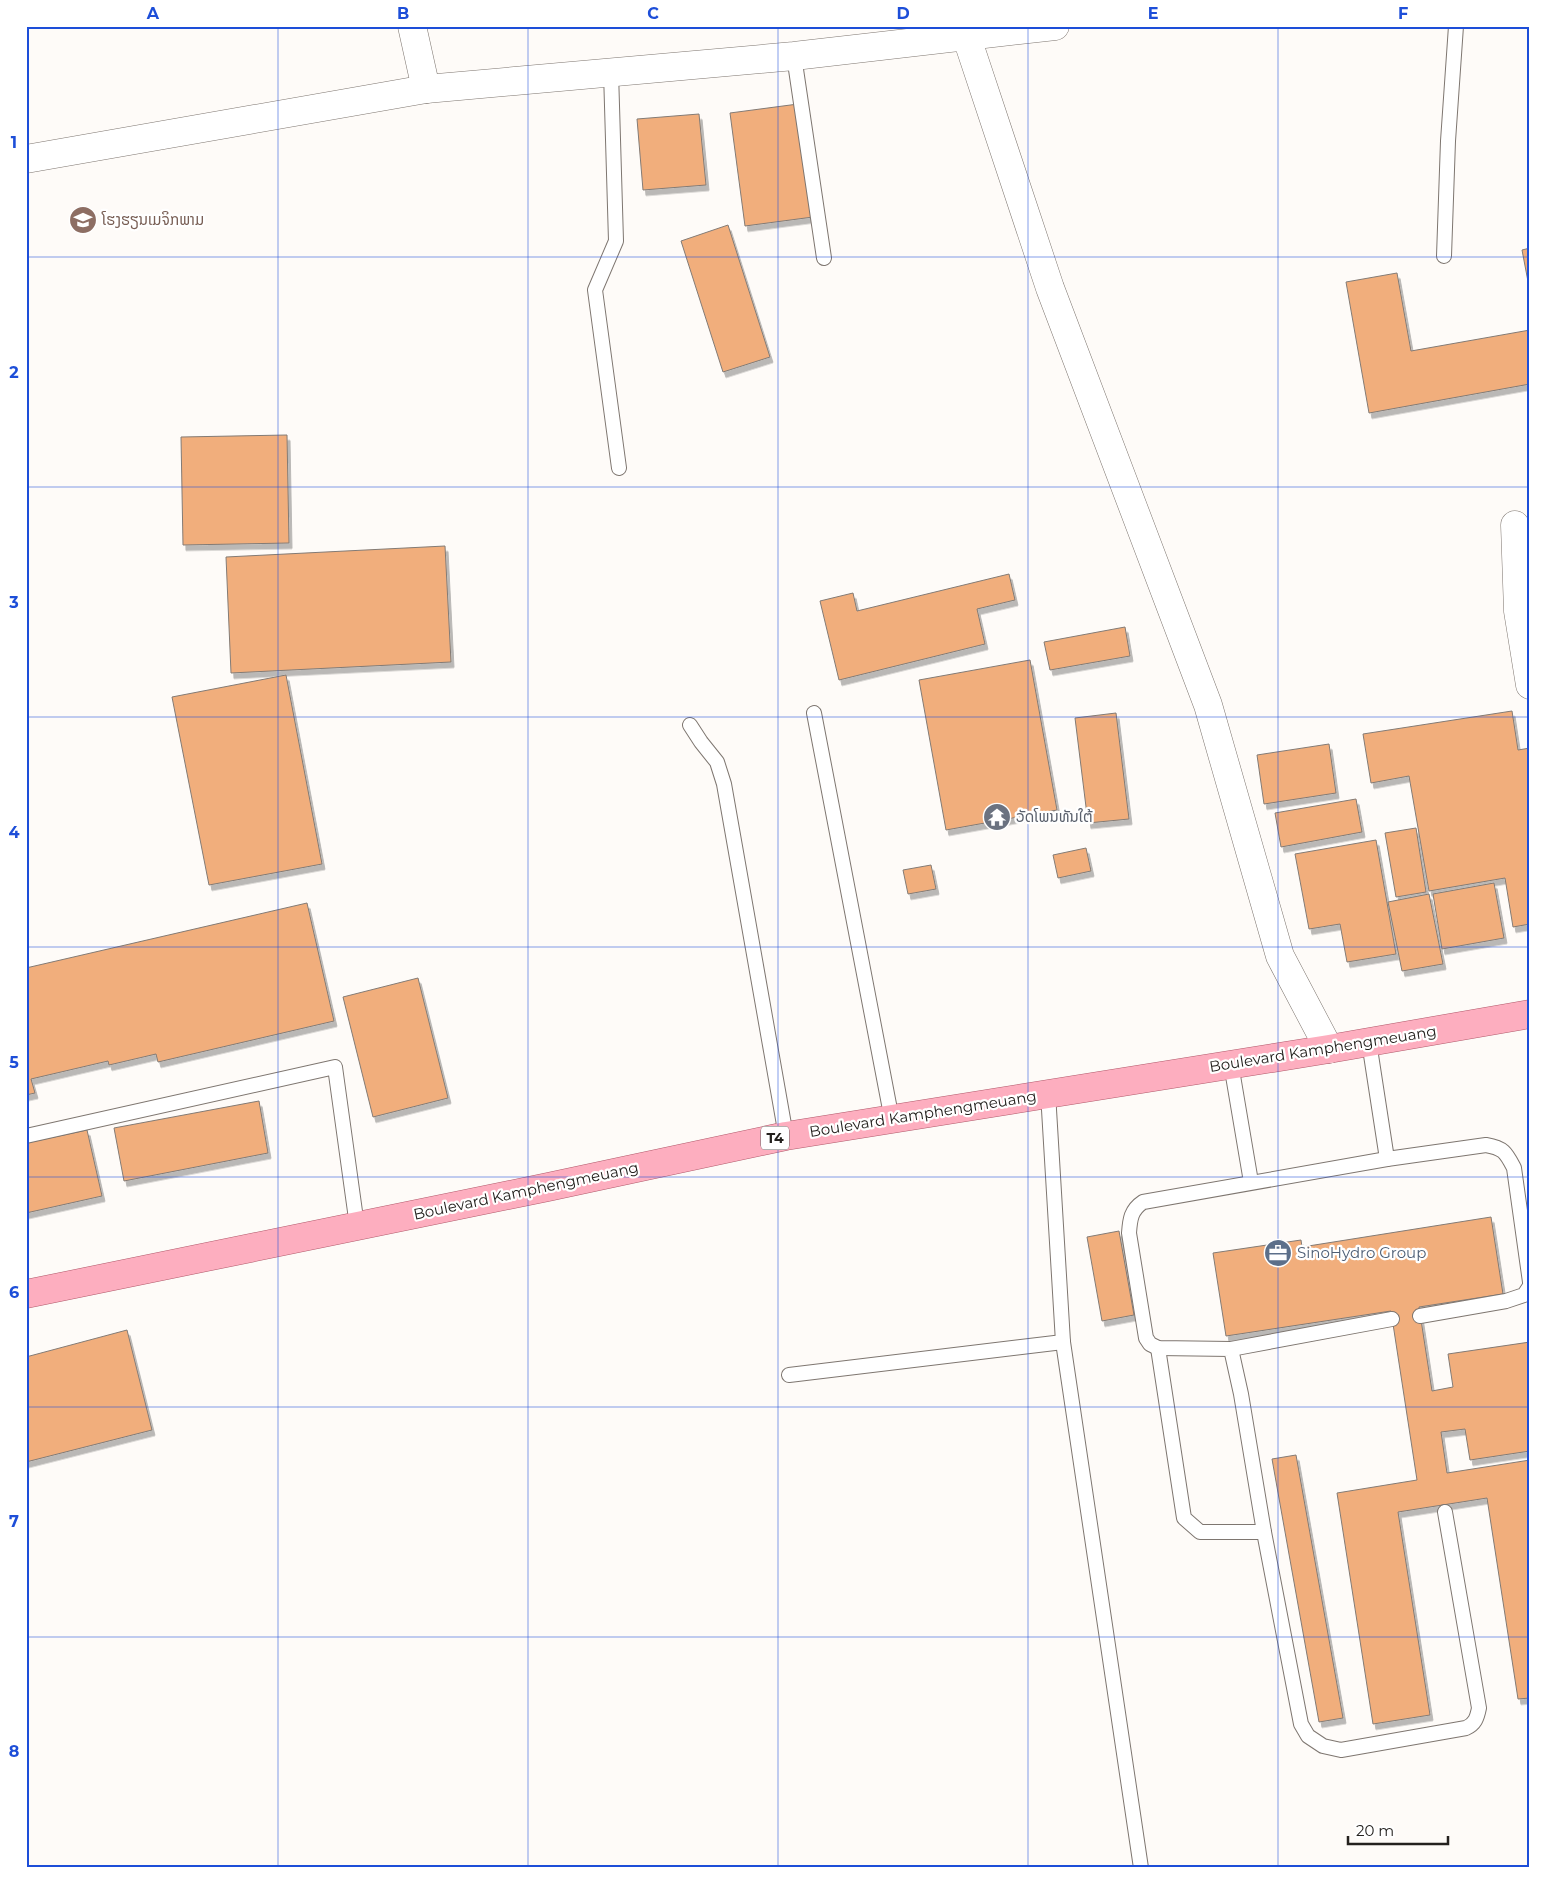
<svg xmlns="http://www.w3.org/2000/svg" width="1556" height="1894" font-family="Montserrat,'Noto Sans Lao',sans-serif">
  <defs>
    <filter id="shadow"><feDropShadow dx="3" dy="5.5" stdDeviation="0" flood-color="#0004"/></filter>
  </defs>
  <rect width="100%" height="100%" fill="#fefbf8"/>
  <!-- building -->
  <g fill="#f1ae7c" stroke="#837b75" filter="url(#shadow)">
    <polygon points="798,104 813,217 745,226 730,113"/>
    <polygon points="699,114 706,185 643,190 637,119"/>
    <polygon points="728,225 770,357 723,372 681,241"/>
    <polygon points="1530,248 1530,292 1522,250"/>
    <polygon points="1397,273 1411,351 1530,330 1530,384 1369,413 1346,282"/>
    <polygon points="287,435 289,543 183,545 181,437"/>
    <polygon points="445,546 451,662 231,673 226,557"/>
    <polygon points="1009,574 1015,600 977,609 985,644 839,680 820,601 853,593 857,611"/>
    <polygon points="1125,627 1130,656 1050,670 1044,642"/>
    <polygon points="1030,660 1057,810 946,830 919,680"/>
    <polygon points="286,675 322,864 209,885 172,697"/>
    <polygon points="1512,711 1518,750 1530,748 1530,924 1513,927 1505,878 1429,891 1409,776 1371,783 1363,734"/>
    <polygon points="1116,713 1129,819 1088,823 1075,718"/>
    <polygon points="1329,744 1336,793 1264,804 1257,755"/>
    <polygon points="1356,799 1362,832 1281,847 1275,813"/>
    <polygon points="1416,828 1426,892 1396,897 1385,833"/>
    <polygon points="1376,840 1396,954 1347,962 1340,924 1309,929 1295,854"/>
    <polygon points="1086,848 1091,871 1058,878 1053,855"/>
    <polygon points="931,865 936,889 908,894 903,870"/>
    <polygon points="1494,883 1504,938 1442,949 1433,894"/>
    <polygon points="1429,894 1443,964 1402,971 1388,902"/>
    <polygon points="307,903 334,1021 158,1062 156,1054 109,1065 108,1061 31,1079 35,1093 26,1095 26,968"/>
    <polygon points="418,978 448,1098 373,1117 343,997"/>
    <polygon points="259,1101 268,1153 124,1181 114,1128"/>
    <polygon points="87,1130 102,1196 26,1213 26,1143"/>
    <polygon points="1491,1217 1503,1294 1419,1307 1432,1391 1453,1387 1448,1354 1530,1342 1530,1451 1470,1460 1465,1429 1441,1432 1447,1473 1530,1460 1530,1698 1518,1699 1487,1498 1398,1512 1430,1715 1373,1724 1337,1493 1417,1480 1391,1311 1226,1336 1213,1253 1301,1240 1302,1247"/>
    <polygon points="1119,1231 1134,1315 1102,1321 1087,1237"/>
    <polygon points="127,1330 152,1430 26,1462 26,1357"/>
    <polygon points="1296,1455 1343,1718 1319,1722 1272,1459"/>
  </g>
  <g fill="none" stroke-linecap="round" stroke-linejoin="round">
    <!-- service casing -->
    <g stroke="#7e7670" stroke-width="16">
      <g id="service">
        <polyline points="794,56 824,258"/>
        <polyline points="611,72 616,241 595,290 619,468"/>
        <polyline points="1444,256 1448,141 1456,26"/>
        <polyline points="814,713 892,1120"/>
        <polyline points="690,725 701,742 717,762 724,784 786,1136"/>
        <path d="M1369,1042l18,117 99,-14c18,3 20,8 28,23l16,114"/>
        <polyline points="1231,1064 1251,1182"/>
        <polyline points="1048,1093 1063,1342 1141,1868"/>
        <polyline points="26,1136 335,1067 357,1226"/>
        <path d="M1387,1159l-244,43c-12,8 -13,17 -14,31l17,105 4,6 8,4 73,1 10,45 23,138 37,192 7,12 15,10 18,4 125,-22c9,-4 11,-10 13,-20l-34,-196"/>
        <polyline points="1420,1316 1506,1301 1524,1295 1530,1286"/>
        <polyline points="1158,1348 1184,1518 1200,1532 1264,1532"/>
        <polyline points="1231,1349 1392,1319"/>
        <polyline points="789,1375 1063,1342"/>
      </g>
    </g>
    <!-- minor casing -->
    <g stroke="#7e7670" stroke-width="29">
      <g id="minor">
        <polyline points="412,26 426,89"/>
        <polyline points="963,26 1050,288 1208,705 1280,956 1329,1049"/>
        <polyline points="1515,525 1518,611 1530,685"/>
      </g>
    </g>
    <!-- tertiary casing -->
    <g stroke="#7e7670" stroke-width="29">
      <polyline id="tertiary" points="26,159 426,89 794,56 1055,26"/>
    </g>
    <!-- primary casing -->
    <g stroke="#b05a6b" stroke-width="29">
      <polyline id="primary" points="26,1294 548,1187 786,1136 1329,1049 1530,1014"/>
    </g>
    <!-- service -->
    <use href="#service" stroke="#fff" stroke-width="14"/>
    <!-- minor -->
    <use href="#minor" stroke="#fff" stroke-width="28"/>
    <!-- tertiary -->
    <use href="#tertiary" stroke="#fff" stroke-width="28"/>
    <!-- primary -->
    <use href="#primary" stroke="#fdaebf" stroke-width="28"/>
  </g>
  <!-- grid -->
  <path fill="none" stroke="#1d4ed8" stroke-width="1" stroke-opacity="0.55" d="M278,26v1842M528,26v1842M778,26v1842M1028,26v1842M1278,26v1842M26,257h1504M26,487h1504M26,717h1504M26,947h1504M26,1177h1504M26,1407h1504M26,1637h1504"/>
  <!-- icons -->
  <defs>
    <g id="school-disc" transform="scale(1.4375)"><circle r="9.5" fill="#8d6e63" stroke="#fff"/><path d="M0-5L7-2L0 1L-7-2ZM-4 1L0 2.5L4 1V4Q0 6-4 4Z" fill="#fff"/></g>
    <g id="temple-disc" transform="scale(1.4375)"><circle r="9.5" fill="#6b7280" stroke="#fff"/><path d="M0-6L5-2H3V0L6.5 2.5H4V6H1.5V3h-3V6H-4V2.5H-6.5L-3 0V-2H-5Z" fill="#fff"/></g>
    <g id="office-disc" transform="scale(1.4375)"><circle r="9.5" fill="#5c6f8a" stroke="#fff"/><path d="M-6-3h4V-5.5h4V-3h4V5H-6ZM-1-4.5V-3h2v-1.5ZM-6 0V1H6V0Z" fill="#fff"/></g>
  </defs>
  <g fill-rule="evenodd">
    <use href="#school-disc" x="83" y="220"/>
    <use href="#temple-disc" x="997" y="817"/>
    <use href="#office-disc" x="1278" y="1253"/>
  </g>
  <g text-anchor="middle" stroke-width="4.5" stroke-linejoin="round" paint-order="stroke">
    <!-- shield labels -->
    <rect fill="#fff" stroke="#666462" stroke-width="1" x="761" y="1126.5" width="28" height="23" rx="4"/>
    <g font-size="14" font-weight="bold" fill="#24211e">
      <text x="775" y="1143">T4</text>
    </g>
    <!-- education labels -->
    <g font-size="15" fill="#785e54" stroke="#fff" text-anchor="start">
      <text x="102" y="225">ໂຮງຮຽນເມຈິກພາມ</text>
    </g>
    <!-- worship labels -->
    <g font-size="15" fill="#5b616d" stroke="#fff" text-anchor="start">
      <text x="1016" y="822">ວັດໂພນທັນໃຕ້</text>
    </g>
    <!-- street labels -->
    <g font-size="15" fill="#24211e" stroke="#fff">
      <text transform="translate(1323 1049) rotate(-9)" y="5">Boulevard Kamphengmeuang</text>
      <text transform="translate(923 1114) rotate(-9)" y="5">Boulevard Kamphengmeuang</text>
      <text transform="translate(526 1191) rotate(-12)" y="5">Boulevard Kamphengmeuang</text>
    </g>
    <!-- service labels -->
    <g font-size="15" fill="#4e5e75" stroke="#fff" text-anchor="start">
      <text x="1297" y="1258">SinoHydro Group</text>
    </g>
  </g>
  <!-- border -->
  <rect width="1556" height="1894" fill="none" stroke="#ffffff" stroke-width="55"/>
  <!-- scale -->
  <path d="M1348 1836v8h100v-8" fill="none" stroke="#24211e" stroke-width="2.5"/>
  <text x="1356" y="1836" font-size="15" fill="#24211e" stroke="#ffffff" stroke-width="4" paint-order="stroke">20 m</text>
  <rect x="28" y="28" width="1500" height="1838" fill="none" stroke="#1d4ed8" stroke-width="2"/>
  <g font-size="16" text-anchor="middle" font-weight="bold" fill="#1d4ed8">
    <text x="153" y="19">A</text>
    <text x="403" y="19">B</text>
    <text x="653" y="19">C</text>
    <text x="903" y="19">D</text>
    <text x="1153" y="19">E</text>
    <text x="1403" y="19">F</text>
    <text x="14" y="148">1</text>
    <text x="14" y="378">2</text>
    <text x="14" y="608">3</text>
    <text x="14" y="838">4</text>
    <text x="14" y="1068">5</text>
    <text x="14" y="1298">6</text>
    <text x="14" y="1527">7</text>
    <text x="14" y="1757">8</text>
  </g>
</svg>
